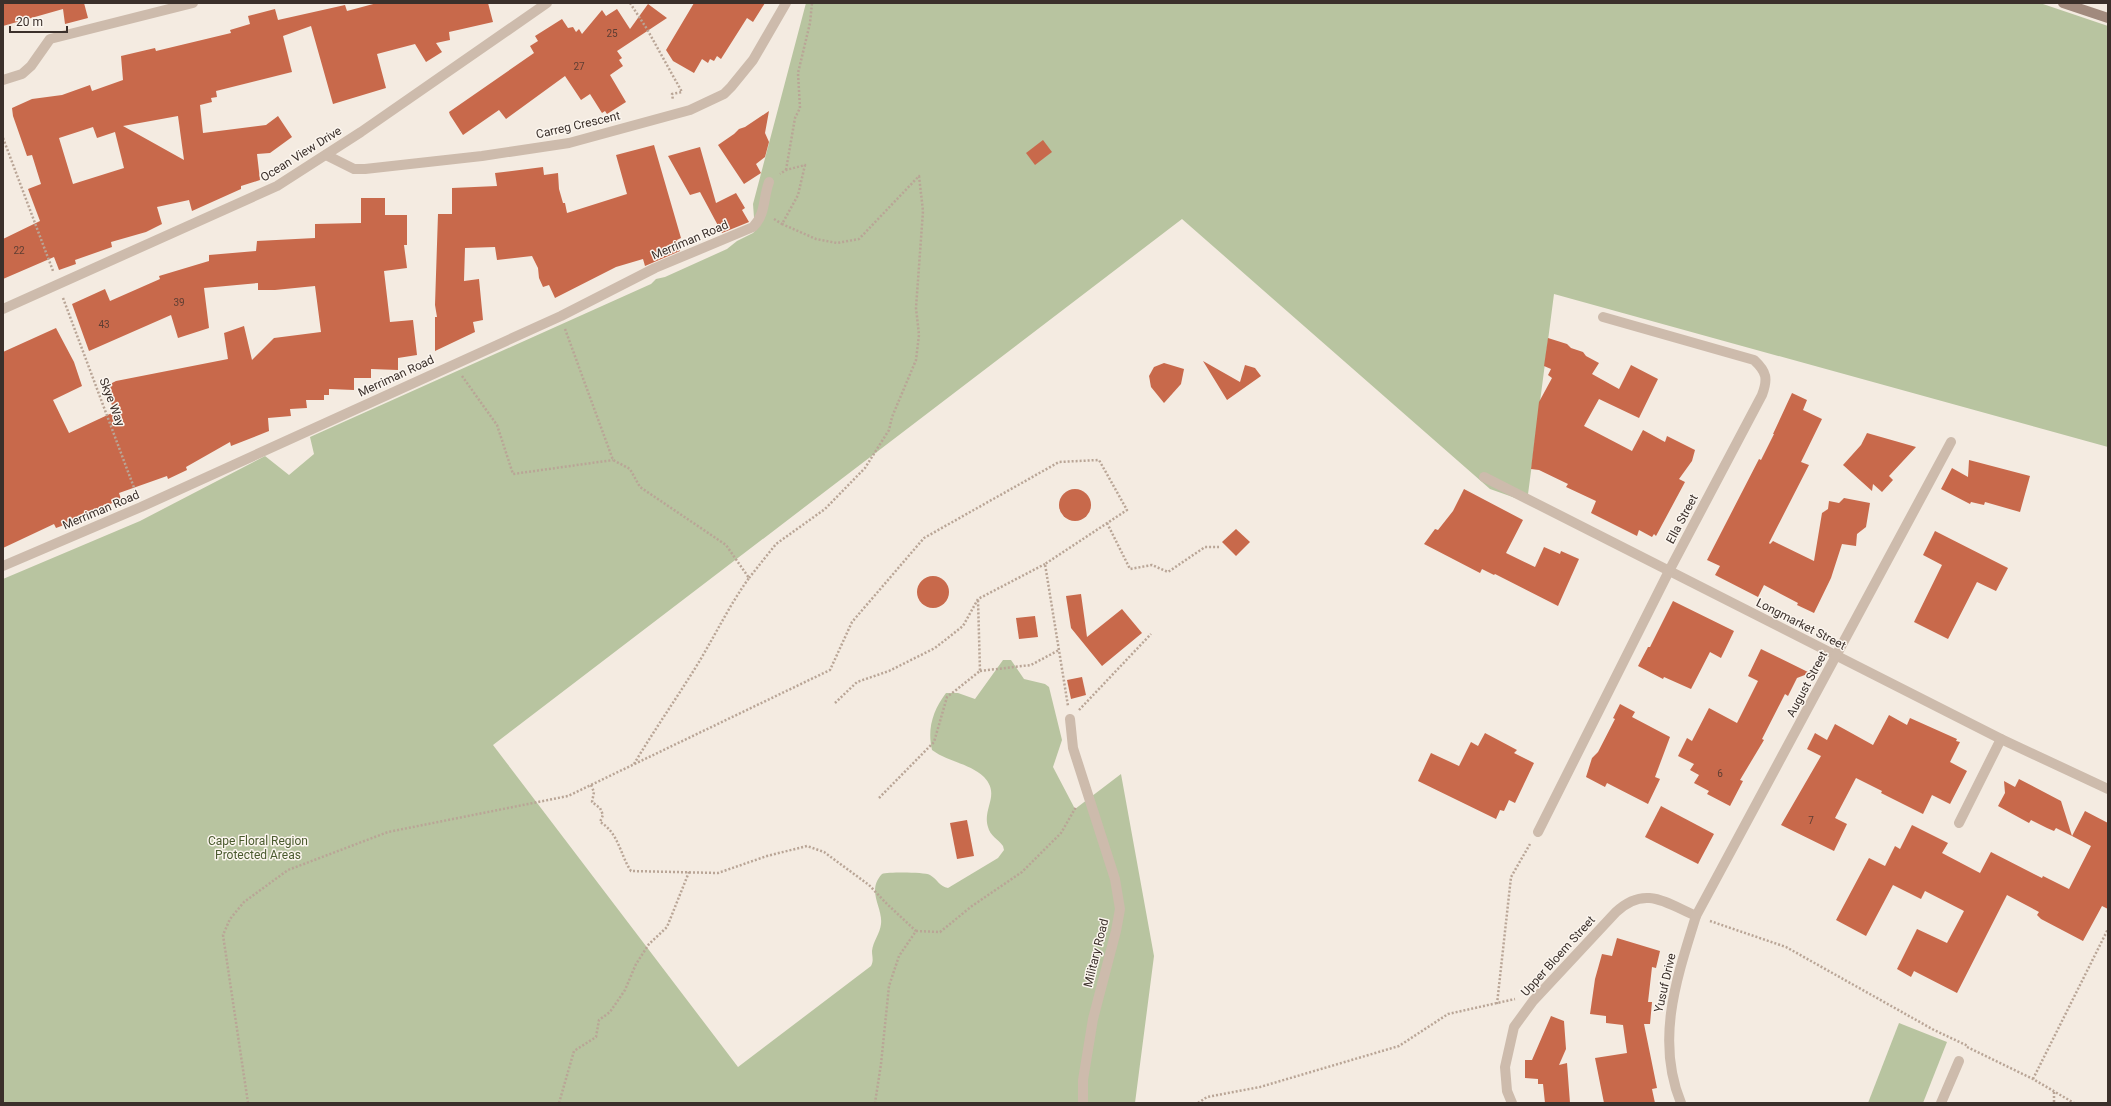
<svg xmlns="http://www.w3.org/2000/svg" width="2111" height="1106" font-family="Roboto,sans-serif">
  <rect width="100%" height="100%" fill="#f4ebe1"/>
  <!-- green -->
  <g fill="#b8c4a0">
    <path d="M806,3h1234l68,23v421l-554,-153 -27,208 -37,-13 -308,-270 -689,526 245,322 133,-101c3,-6 1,-9 1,-15 1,-10 8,-17 9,-27 2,-17 -15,-33 1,-50 6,-2 42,-2 48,1 7,4 10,12 18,13l50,-30 6,-8 -1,-4c-5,-7 -13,-10 -15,-19 -6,-19 13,-32 -4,-50 -15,-14 -36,-15 -52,-27 -5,-21 1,-40 14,-57h12l17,6 28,-39h8l13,19 21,5 4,3 13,53 -9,27 22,42 46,-35 33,182 -19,147h-1132v-524l137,-58 125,-65 24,19 25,-21 -4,-17 341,-153 5,-5 9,-2 62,-28 10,-8 16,-8 2,-2 -2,-27z"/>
    <polygon points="1899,1023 1947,1042 1923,1103 1868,1103"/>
  </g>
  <!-- building -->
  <g fill="#c8694b" fill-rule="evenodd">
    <polygon points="3,3 84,3 88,18 65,24 63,9 3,26"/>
    <path d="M377,3h111l5,19 -44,10 1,8 -14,3 6,9 -16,10 -11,-18 -38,10 9,34 -53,16 -22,-78 -28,10 9,36 -76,19 1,6 -6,1 1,4 -12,3 3,28 63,-8 12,-9 14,21 -22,16 -13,1 3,26 -19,6v3l-49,22 -3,-11 -32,7 5,17 -16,8 -35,10 1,5 -37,13 1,4 -17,6 -5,-13 -51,22v-40l37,-18 -12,-32 13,-5 -9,-29 -5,1 -14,-40 -1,-8 20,-9 30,-4 28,-10 2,6 31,-11 -2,-24 34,-8 1,3 75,-18 -1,-3 20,-6 -2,-8 27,-7 3,11 67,-15 2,6zM178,116l6,44 -61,-34zM93,127l4,11 18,-6 9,36 -51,16 -14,-46z"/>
    <polygon points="694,3 765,3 753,22 747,18 721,59 717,56 714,61 710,59 708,63 702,59 694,73 673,61 666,50"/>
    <polygon points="648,4 667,18 617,51 622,58 619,60 623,66 610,75 626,102 607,114 605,111 602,113 590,94 581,100 565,76 506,119 499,110 463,135 450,115 449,112 534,53 530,46 538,41 535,36 562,19 568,28 573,27 576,32 579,29 582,34 602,10 606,16 617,9 630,29"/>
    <polygon points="769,111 765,133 769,142 765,157 756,164 761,173 744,184 718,145 734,134 739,129 745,127"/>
    <polygon points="1043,140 1052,152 1035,165 1026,153"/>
    <polygon points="654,145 681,238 677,240 680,251 645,266 643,259 616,267 555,298 549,285 543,287 539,278 538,268 532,256 497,260 495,247 465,248 464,281 479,279 483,320 473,322 475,332 435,351 435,317 437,317 435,305 438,214 452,214 452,188 497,186 495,173 543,167 544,175 558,173 559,189 563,203 565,203 567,213 627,194 616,155"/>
    <polygon points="700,147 716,203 736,193 745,208 742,210 749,222 722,233 700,192 690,195 668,156"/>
    <polygon points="361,198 385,198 385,215 407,215 407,245 404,245 407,268 384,271 390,322 413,320 417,355 398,358 398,370 371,369 371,378 354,378 354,390 329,389 329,395 324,395 324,400 306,400 307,408 290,409 291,416 268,418 269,431 231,446 230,442 186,467 187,470 168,479 167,476 119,493 121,499 64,525 56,528 54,524 3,548 3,352 56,328 74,362 82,386 53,400 69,433 114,412 106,386 116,381 228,359 224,333 244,326 252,360 274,338 321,332 315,286 275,290 258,290 258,283 204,288 209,328 178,338 171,315 89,351 72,304 105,289 110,301 160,279 159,276 209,261 209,255 256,251 257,241 315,238 315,224 361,223"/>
    <polygon points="1548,338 1567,344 1571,348 1583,352 1586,356 1599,363 1592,374 1619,389 1631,365 1658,379 1639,418 1599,399 1584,426 1632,451 1643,430 1665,442 1667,436 1695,450 1692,461 1679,479 1685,482 1656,536 1654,534 1652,537 1639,530 1637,536 1591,513 1596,501 1566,487 1568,484 1539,470 1531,469 1539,402 1552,378 1548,375 1551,369 1544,366"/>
    <polygon points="1203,361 1240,382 1245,365 1255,368 1261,376 1227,400"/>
    <polygon points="1164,363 1184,369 1181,384 1164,403 1151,387 1149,376 1154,367"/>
    <polygon points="1792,393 1807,400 1803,410 1822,419 1801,462 1809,465 1769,543 1770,544 1773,541 1814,561 1822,513 1828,509 1829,501 1839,503 1844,498 1870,503 1866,527 1857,534 1856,546 1842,544 1831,578 1814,613 1797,605 1798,603 1764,585 1758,597 1715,575 1720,566 1707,560 1759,459 1761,460 1774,434 1773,434"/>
    <polygon points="1867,433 1916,447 1889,476 1893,480 1882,492 1873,484 1872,491 1843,465 1861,445"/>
    <polygon points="1969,460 2030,476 2020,512 1985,502 1984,505 1971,502 1970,504 1941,489 1952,468 1968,477"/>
    <polygon points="1464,489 1523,520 1506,553 1535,567 1544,547 1560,554 1561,551 1579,559 1558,606 1495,574 1494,575 1482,569 1480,573 1424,544 1435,529 1438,530 1453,511"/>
    <circle cx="1075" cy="505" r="16"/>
    <polygon points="1236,529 1250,542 1236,556 1222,542"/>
    <polygon points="1935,531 2008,568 1996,591 1977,582 1948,639 1914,622 1942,565 1923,555"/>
    <circle cx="933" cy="592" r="16"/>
    <polygon points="1081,594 1087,637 1122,609 1142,633 1102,666 1071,628 1066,596"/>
    <polygon points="1673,601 1734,631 1721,658 1710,652 1691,689 1664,677 1663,679 1638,666 1648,647 1650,647"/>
    <polygon points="1035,616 1038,637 1019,639 1016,618"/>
    <polygon points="1761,649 1810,673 1797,678 1788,696 1785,694 1762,739 1764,740 1740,780 1743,781 1730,806 1707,794 1709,791 1694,783 1699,775 1690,770 1694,764 1678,756 1687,738 1692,741 1709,708 1737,723 1758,681 1748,676"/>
    <polygon points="1082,677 1086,695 1071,699 1067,680"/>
    <polygon points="1620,704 1635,712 1632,717 1670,737 1655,777 1660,779 1648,804 1607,783 1605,787 1586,777 1592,758 1598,752 1615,719 1613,718"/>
    <polygon points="1889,715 1907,725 1910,718 1957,739 1956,741 1960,742 1950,762 1967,771 1950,804 1932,795 1923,814 1881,793 1882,791 1856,778 1835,818 1847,824 1834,851 1781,825 1821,756 1807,749 1815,733 1827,740 1835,724 1873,745"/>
    <polygon points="1485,733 1517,750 1514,753 1534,763 1515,803 1509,800 1504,811 1500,810 1496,819 1418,781 1431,753 1459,766 1471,742 1478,746"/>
    <polygon points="2019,779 2061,801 2072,836 2056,828 2054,831 2047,828 2031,820 2029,823 1998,806 2005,793 2004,781 2015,787"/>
    <polygon points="1661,806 1714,834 1698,864 1645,837"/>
    <polygon points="2085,811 2108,823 2108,909 2102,906 2083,941 2041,919 2037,915 2039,912 2007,895 1957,993 1914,971 1911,977 1897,969 1917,929 1947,943 1964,911 1925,891 1921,899 1893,885 1866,936 1836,920 1869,858 1885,866 1895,846 1900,849 1912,825 1948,843 1942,853 1980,873 1991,852 2042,878 2043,876 2069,889 2091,846 2072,836"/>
    <polygon points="967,820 974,856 957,859 950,823"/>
    <polygon points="1617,938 1660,951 1656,968 1652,967 1648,1002 1652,1002 1650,1024 1644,1024 1657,1088 1652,1089 1655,1103 1604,1103 1595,1058 1627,1053 1623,1025 1606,1023 1606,1016 1590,1014 1595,979 1602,954 1612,956"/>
    <polygon points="1551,1016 1564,1021 1566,1049 1559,1065 1567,1063 1570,1103 1545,1103 1543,1084 1538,1084 1538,1079 1525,1078 1525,1060 1532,1060"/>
  </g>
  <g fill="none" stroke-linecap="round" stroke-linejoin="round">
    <!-- path -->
    <g stroke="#b9a596" stroke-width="2.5" stroke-dasharray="2 2" stroke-linecap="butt">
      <polyline points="630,3 647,29 682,92 672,94 673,100"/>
      <polyline points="3,138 53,271"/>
      <polyline points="786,170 795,118 800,108 798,73 810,23 812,3"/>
      <polyline points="774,219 782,224"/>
      <polyline points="63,298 136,493"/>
      <path d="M565,329l48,131 17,9 10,18 86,58 23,33c-21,29 -36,62 -55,92 -20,32 -41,62 -60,94"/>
      <polyline points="462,376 497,425 513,474 613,460"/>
      <polyline points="1107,523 1130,569 1152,565 1168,572 1205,547 1219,547"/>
      <polyline points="749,578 776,544 825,509 865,468 889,430 892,417 916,360 919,335 916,308 923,211 919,176 859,239 837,243 816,239 782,224 798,195 805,165 786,170 780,174"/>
      <polyline points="980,671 1031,665 1059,650"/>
      <polyline points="835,703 857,682 889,671 935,648 963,626 978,599 1045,564"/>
      <polyline points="1079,710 1151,634"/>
      <path d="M591,785l3,7 -2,10 8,6 3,7 -3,7c19,11 20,33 31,49l87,2 49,-17 40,-10 17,6 45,33 18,19 29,27 -17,25 -10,30 -8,78 -6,39"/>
      <polyline points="879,798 934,742 947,697 980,671 978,600"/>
      <polyline points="1710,921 1786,947 1934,1030 1968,1046"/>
      <polyline points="916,931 940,932 972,906 1022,872 1061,833 1076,807"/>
      <polyline points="1497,1004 1511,877 1530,844"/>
      <polyline points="1967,1047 2033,1079 2074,1103"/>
      <polyline points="2033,1079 2108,929"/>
      <polyline points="2054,1092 2054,1103"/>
      <polyline points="248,1103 223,935 230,919 244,902 288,870 388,832 568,796 830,670 852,622 924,538 1059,462 1099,460 1127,510 1045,564 1068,706"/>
      <polyline points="559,1103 574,1051 596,1037 599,1020 610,1012 625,990 636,964 649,944 667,927 689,872"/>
      <polyline points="1198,1103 1207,1097 1260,1087 1399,1046 1448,1014 1515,999"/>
    </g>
    <!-- lane -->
    <polyline stroke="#cdbbac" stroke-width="10" points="1941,1103 1959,1061"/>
    <!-- street -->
    <g stroke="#cdbbac" stroke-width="10">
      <polyline points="3,80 22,74 31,66 50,39 193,3"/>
      <polyline points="326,155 354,169 365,169 482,156 569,143 690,110 724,94 731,87 753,60 786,3"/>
      <polyline points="3,309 277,186 361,132 547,3"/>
      <polyline points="1484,477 2001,739 2108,789"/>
      <path d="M3,566l138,-59 420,-191 94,-48 98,-41c13,-13 10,-29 16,-45"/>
      <polyline points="1070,719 1073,748 1115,879 1120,909 1116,931 1093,1019 1083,1080 1083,1103"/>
      <polyline points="1959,823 2001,739"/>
      <path d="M1538,832l131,-261 93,-176c6,-16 5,-23 -8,-35l-151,-43"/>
      <path d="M1512,1103l-5,-12 -2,-24 9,-40 19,-26 83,-89c29,-27 50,-9 80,4"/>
      <path d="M1681,1103c-26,-63 -4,-126 15,-187l255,-474"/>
    </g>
    <!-- secondary -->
    <polyline stroke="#a18a7d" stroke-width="10" points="2063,3 2108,18"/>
  </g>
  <g text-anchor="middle" stroke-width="3" stroke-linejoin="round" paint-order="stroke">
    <!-- number labels -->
    <g font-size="10" fill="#5e3e33">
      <text x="612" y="37">25</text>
      <text x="579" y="70">27</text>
      <text x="19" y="254">22</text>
      <text x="179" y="306">39</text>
      <text x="104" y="328">43</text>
      <text x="1720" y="777">6</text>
      <text x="1811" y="824">7</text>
    </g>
    <!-- street labels -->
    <g font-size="12" fill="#3b302b" stroke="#fbf5ee">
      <text transform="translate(578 125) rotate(-13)" y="4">Carreg Crescent</text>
      <text transform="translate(301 154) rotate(-32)" y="4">Ocean View Drive</text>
      <text transform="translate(690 240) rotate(-23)" y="4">Merriman Road</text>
      <text transform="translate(396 376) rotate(-25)" y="4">Merriman Road</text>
      <text transform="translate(112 402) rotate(69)" y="4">Skye Way</text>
      <text transform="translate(101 510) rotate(-23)" y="4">Merriman Road</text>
      <text transform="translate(1682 519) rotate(-62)" y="4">Ella Street</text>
      <text transform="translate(1801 624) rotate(27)" y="4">Longmarket Street</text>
      <text transform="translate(1807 684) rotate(-62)" y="4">August Street</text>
      <text transform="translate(1096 953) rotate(-76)" y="4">Military Road</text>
      <text transform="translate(1558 956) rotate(-48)" y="4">Upper Bloem Street</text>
      <text transform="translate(1665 983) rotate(-77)" y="4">Yusuf Drive</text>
    </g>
    <!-- park labels -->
    <g font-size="12" fill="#4a5a2e" stroke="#fbf5ee">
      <text x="258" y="845">Cape Floral Region<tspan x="258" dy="14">Protected Areas</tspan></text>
    </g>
  </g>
  <!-- border -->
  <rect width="2111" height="1106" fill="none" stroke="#3b302b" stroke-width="8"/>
  <!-- scale -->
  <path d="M10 26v6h57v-6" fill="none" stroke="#3b302b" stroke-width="2"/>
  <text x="16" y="26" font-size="12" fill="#3b302b" stroke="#fbf5ee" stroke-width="3" paint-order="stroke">20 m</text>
</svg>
